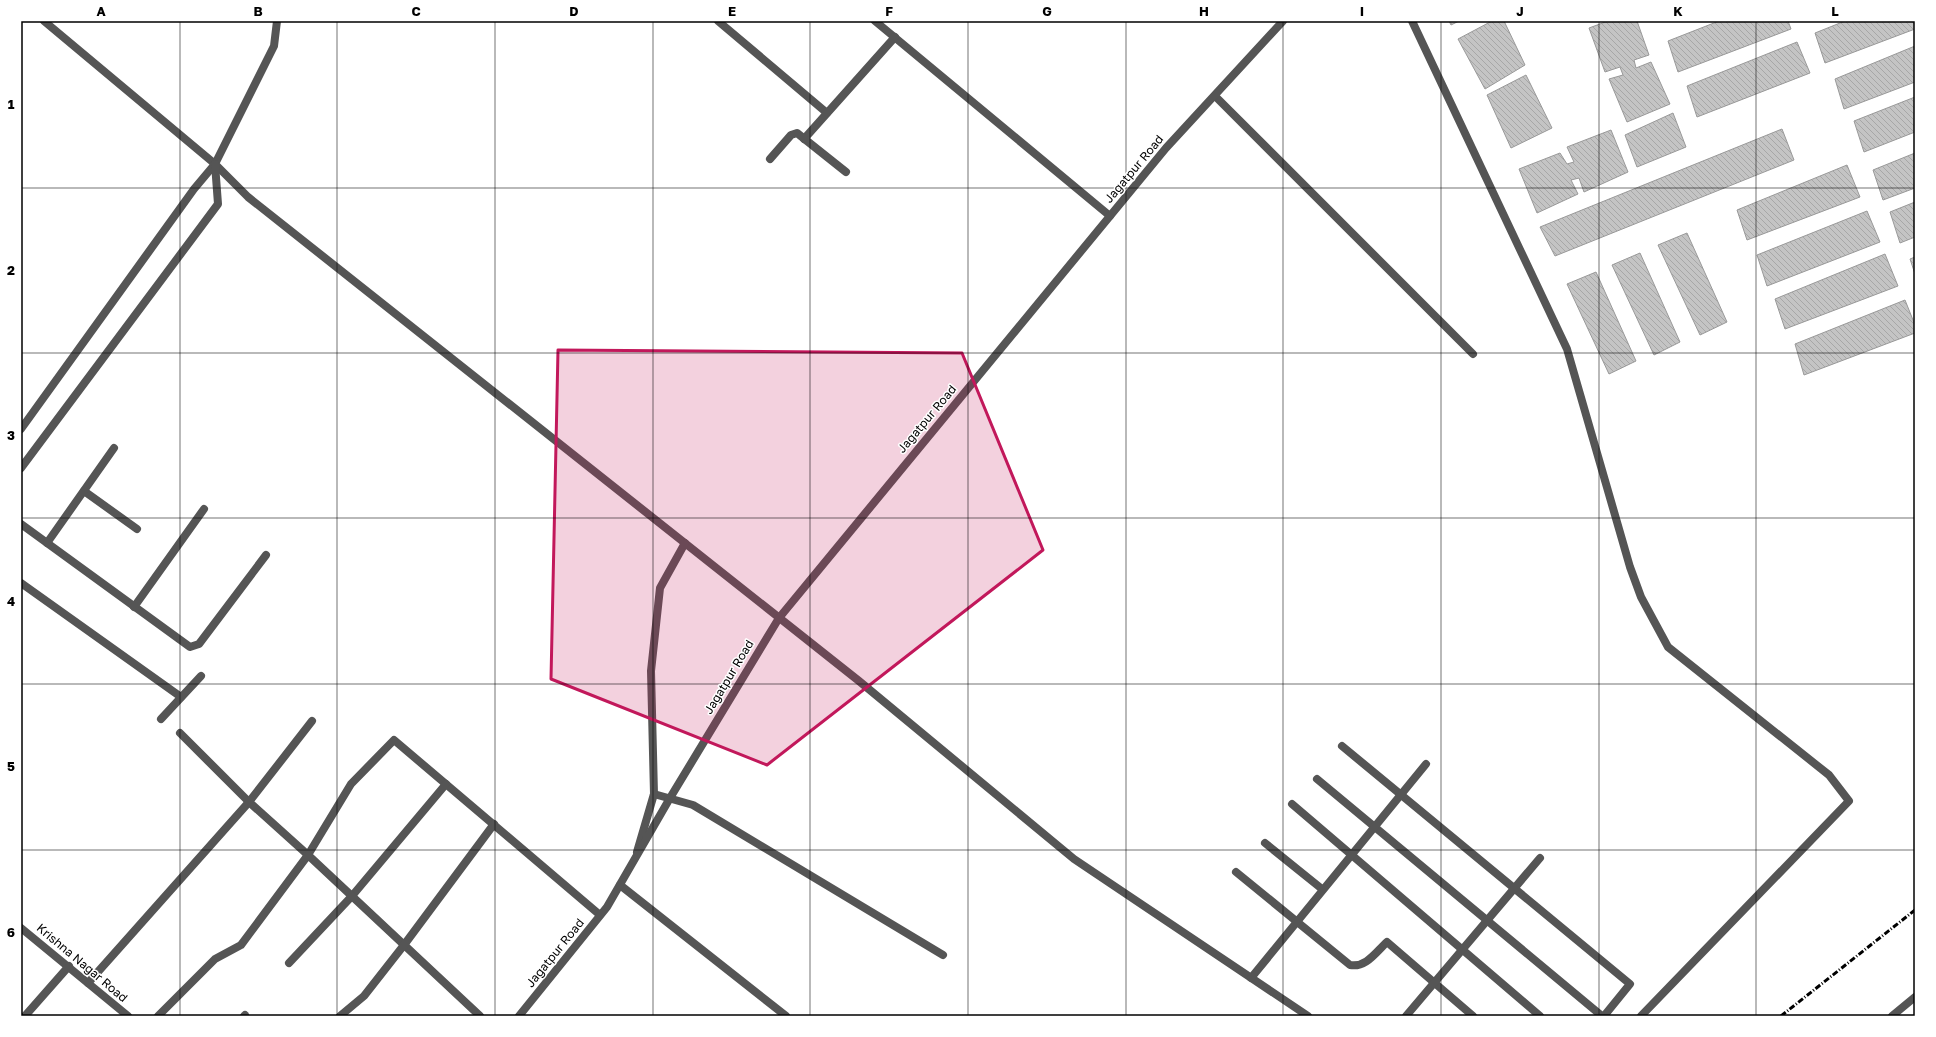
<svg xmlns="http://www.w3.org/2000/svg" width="1936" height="1037" font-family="'Golos Text',sans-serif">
  <defs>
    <pattern id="building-back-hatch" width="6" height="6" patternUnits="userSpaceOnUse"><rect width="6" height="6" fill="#c4c4c4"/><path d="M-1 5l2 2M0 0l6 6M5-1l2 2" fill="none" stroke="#a7a7a7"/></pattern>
  </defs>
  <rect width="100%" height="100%" fill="#fff"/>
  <!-- building -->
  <g fill="url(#building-back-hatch)" stroke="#999">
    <polygon points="1449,21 1459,21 1451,25"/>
    <polygon points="1492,21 1504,21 1525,65 1485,89 1458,39"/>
    <polygon points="1608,21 1637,21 1649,55 1634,60 1636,68 1651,62 1670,104 1627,122 1609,79 1623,75 1620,67 1605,72 1589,28"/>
    <polygon points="1719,21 1788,21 1791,29 1678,72 1668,41"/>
    <polygon points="1845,21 1915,21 1915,29 1825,63 1815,33"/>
    <polygon points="1797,42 1810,73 1697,117 1687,86"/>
    <polygon points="1915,46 1915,82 1844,109 1835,79"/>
    <polygon points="1526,75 1552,128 1511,148 1487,95"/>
    <polygon points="1915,97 1915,132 1864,152 1854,121"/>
    <polygon points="1673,113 1686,147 1637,167 1625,135"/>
    <polygon points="1782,129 1794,160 1555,256 1540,227"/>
    <polygon points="1611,130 1628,172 1584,192 1579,178 1571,180 1578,194 1537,213 1519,169 1560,153 1567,164 1574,162 1567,147"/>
    <polygon points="1915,153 1915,188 1883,200 1873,170"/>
    <polygon points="1847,165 1860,197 1747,240 1737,210"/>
    <polygon points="1915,202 1915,237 1900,243 1890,212"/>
    <polygon points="1867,211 1880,242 1767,286 1757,255"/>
    <polygon points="1687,233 1727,322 1700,335 1658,245"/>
    <polygon points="1640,253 1680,342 1654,355 1612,265"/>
    <polygon points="1885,254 1898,286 1785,329 1775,299"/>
    <polygon points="1915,257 1915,274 1910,259"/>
    <polygon points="1596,272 1636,361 1609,374 1567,284"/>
    <polygon points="1905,300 1915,325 1915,333 1804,375 1795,344"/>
  </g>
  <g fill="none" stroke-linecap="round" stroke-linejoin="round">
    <!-- minor -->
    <g stroke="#555" stroke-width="8">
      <polyline points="44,21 215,164 248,197 859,681 1074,859 1308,1016"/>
      <polyline points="718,21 827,113"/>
      <polyline points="875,21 1110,216"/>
      <polyline points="1412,21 1567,349 1630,567 1641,597 1668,647 1829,775 1849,801 1641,1016"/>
      <polyline points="1215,96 1473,354"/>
      <polyline points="804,139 895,37"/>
      <polyline points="770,159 791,135 797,133 846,172"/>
      <polyline points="84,491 137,529"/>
      <polyline points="21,524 190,647 199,644 266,555"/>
      <polyline points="47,543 114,448"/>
      <polyline points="21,583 181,697"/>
      <polyline points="134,607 204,509"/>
      <polyline points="161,719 201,676"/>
      <polyline points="180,733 249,802 308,855 351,784 394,740 600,915"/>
      <polyline points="1342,746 1630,984 1604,1016"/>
      <polyline points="1317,779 1602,1016"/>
      <polyline points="654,794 693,805 943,955"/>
      <polyline points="1292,804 1540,1016"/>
      <polyline points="1265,843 1322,889"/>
      <polyline points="637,852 654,794 651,671 660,588 685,543"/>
      <path d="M1236,872l114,93c16,3 26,-13 37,-23l86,74"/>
      <polyline points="620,885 786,1016"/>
      <polyline points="21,928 128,1016"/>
      <polyline points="289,963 352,896 446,784"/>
      <polyline points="1251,978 1426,764"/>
      <polyline points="88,983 249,802 312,721"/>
      <polyline points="25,1016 69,966"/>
      <polyline points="158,1016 215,959 241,945 308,855 480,1016"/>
      <polyline points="244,1016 245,1015"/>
      <polyline points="340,1016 364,996 404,945 494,824"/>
      <polyline points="1406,1016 1540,858"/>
      <polyline points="1892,1016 1915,997"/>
    </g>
    <!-- tertiary -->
    <g stroke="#555" stroke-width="8">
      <polyline points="21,429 194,189 215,164 274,46 277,21"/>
      <polyline points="21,468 218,204 215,164"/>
      <polyline points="519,1016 607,907 670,798 779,618 1166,148 1283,21"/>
    </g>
    <!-- rail -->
    <polyline stroke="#000" stroke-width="3" stroke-dasharray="6 2 1 2" stroke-linecap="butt" points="1781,1016 1915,910"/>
  </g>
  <!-- marked area -->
  <path fill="#c2185b" fill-opacity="0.2" stroke="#c2185b" stroke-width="3" stroke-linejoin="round" d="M558,350l404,3 81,197 -276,215 -216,-86z"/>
  <!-- grid -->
  <path fill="none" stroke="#000" stroke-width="1" stroke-opacity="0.55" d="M180,21v995M337,21v995M495,21v995M653,21v995M810,21v995M968,21v995M1126,21v995M1283,21v995M1441,21v995M1599,21v995M1756,21v995M21,188h1894M21,353h1894M21,518h1894M21,684h1894M21,850h1894"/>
  <g text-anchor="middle" stroke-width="3" stroke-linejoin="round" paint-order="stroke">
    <!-- street labels -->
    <g font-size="12" fill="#000" stroke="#fff">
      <text transform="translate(1134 169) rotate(-50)" y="4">Jagatpur Road</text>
      <text transform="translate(927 419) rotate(-50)" y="4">Jagatpur Road</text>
      <text transform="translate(729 677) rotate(-59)" y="4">Jagatpur Road</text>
      <text transform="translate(555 953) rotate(-51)" y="4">Jagatpur Road</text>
      <text transform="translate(82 963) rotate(40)" y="4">Krishna Nagar Road</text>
    </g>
  </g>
  <!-- border -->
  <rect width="1936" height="1037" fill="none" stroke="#ffffff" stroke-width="44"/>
  <rect x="22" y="22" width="1892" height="993" fill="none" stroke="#000" stroke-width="1.5"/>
  <g font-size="13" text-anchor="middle" font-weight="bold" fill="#000">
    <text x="101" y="16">A</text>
    <text x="258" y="16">B</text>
    <text x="416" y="16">C</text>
    <text x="574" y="16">D</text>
    <text x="732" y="16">E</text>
    <text x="889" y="16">F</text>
    <text x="1047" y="16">G</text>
    <text x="1204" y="16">H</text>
    <text x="1362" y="16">I</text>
    <text x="1520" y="16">J</text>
    <text x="1678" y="16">K</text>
    <text x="1835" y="16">L</text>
    <text x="11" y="109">1</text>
    <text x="11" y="275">2</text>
    <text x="11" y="440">3</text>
    <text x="11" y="606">4</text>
    <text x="11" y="771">5</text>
    <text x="11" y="937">6</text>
  </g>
</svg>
